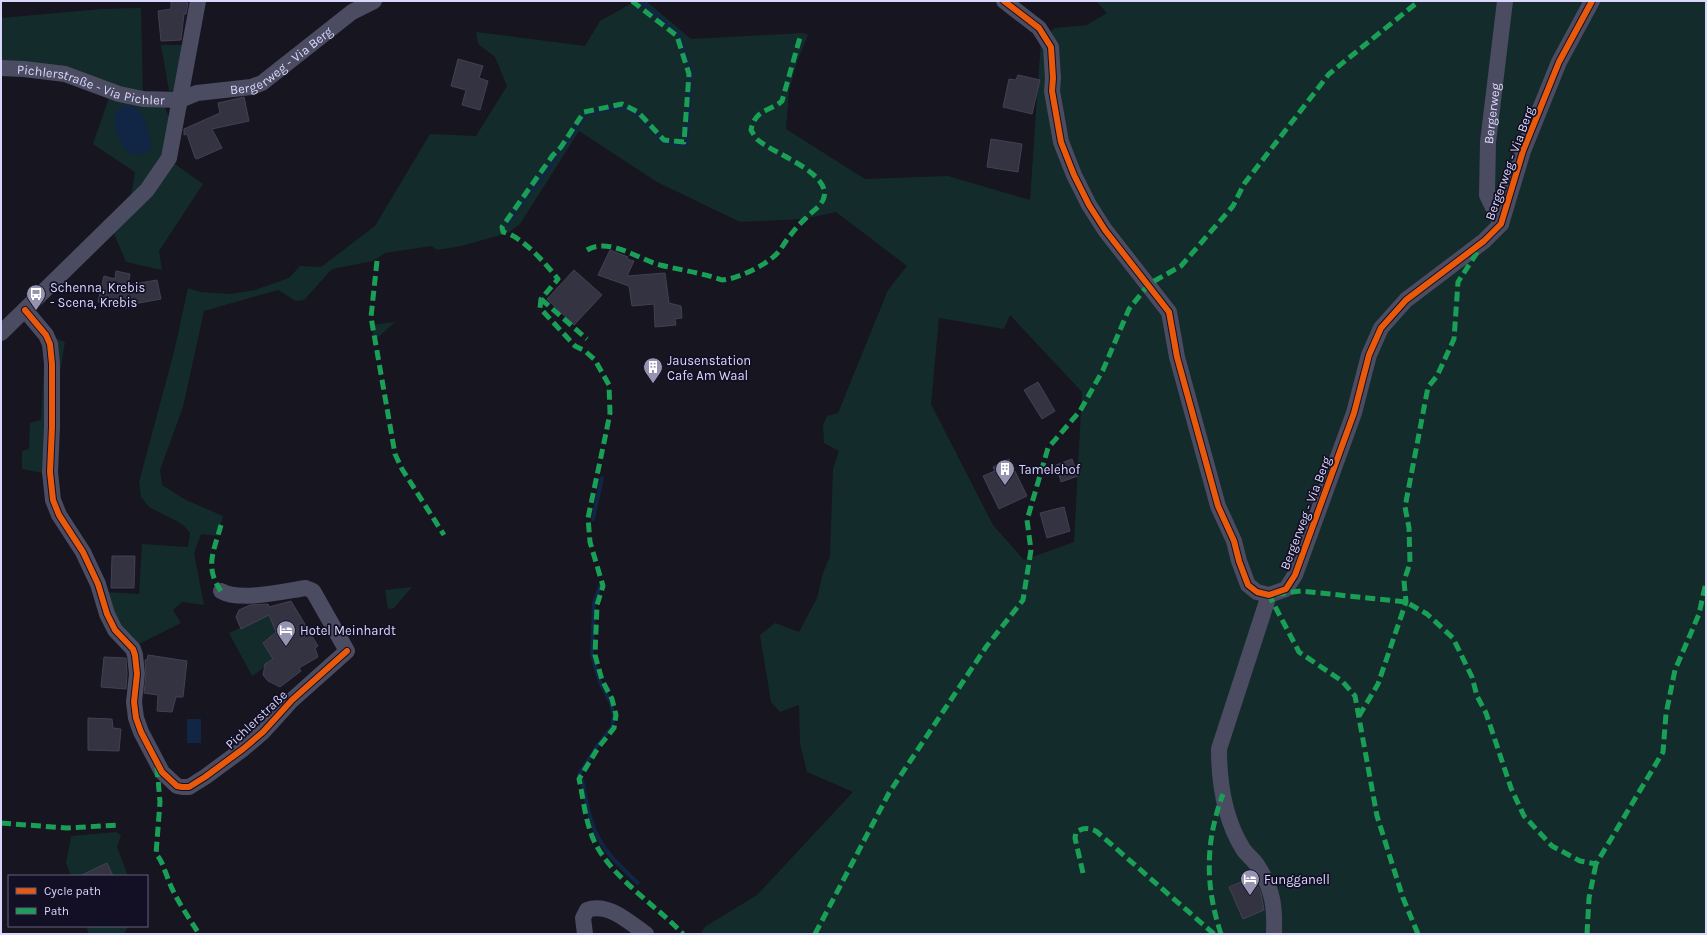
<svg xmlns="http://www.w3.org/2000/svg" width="1707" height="935" font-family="Karla,sans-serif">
  <rect width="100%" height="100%" fill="#161520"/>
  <!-- green -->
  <g fill="#142b2b" fill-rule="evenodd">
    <path d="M632,1h14l45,38 112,-6 5,2 -11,27 -8,29 -3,38 79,50 83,-3 82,24 11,-161 14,-11 32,-3 20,-12 -11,-12h610v933h-1006l6,-8 51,-31 96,-103 -46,-20 -7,-28 -1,-39 -19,7 -9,-10 -11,-67 15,-12 24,9 18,-34 6,-25 7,-17 3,-87 6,-18 -15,-8 -1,-18 4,-9 11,-3 50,-123 19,-24 -71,-54 -33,7 -63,3 -83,-40 -78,-51 -59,93 -12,9 -47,13 -24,4 -6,-4 -46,7 -12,8 -41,8 -28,31 -8,1 -18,-11 -74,21 -21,96 -23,63 2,15 24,15 37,16 -5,20 -17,-2 -7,19 10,52 -22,-3 -9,8 8,13 -44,22 -19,-23 -11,-30 32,2 3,-50 46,3 2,-14 -8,-9 -33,-17 -8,-10 -2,-15 35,-130 14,-64 12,4 30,2 25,-4 34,-12 11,-12 21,1 54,-41 55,-92 46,2 31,-50 -12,-29 -17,-13 -2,-12 109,14 15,-25 32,-18zM1010,315l72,77 -8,150 -50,18 -31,-35 -62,-121 8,-86 65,11z"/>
    <polygon points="141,8 143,94 164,106 170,119 167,147 155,169 131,196 135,172 93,144 110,95 67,79 1,65 1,18 102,9"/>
    <polygon points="161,45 183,45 177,90 169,91"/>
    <polygon points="172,162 203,184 159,251 162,270 126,262 112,229"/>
    <polygon points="395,322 374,341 372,325"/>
    <polygon points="52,337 65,342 43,473 22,469 22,451 29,449 30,423 41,420 45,346"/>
    <polygon points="412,587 394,608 388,609 385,590"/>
    <path d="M269,615l6,14 -1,5 -11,9 10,16c-8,6 -12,12 -21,17l-23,-43z"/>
    <polygon points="116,832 121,835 117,847 128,876 71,876 66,863 71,836"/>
    <polygon points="86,926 128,926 124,934 89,934"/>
  </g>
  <!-- water -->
  <g fill="#112645">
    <path d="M124,106h10c13,11 15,26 17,43l-5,5c-7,1 -15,2 -20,-4 -7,-8 -15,-29 -10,-38 2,-3 5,-4 8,-6z"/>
    <rect x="187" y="719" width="14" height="24"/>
  </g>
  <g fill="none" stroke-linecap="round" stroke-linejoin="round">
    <!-- stream -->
    <g stroke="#112645" stroke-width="4">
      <path d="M508,224c9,-18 23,-32 35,-48 14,-21 29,-40 42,-62l36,-7 15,6 27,29 23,3 5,-71 -12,-40 -39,-33"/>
      <polyline points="593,519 602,478"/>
      <polyline points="579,775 597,746 612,727 614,715 610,701 600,682 592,655 594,603 600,586"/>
      <path d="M582,780c4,19 7,41 17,59 9,17 25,31 39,44"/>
    </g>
  </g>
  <!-- building -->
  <g fill="#343342" stroke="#434054">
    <polygon points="171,1 186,1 186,3 188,3 186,14 184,14 181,40 161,41 158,11 171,9"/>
    <polygon points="458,59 483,66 479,78 488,81 480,110 462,105 466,90 451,86"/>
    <polygon points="1018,75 1040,80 1032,114 1003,107 1009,79 1016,80"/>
    <polygon points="244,97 249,121 212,129 222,148 197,159 195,158 187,134 184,135 184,129 220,113 218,103"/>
    <polygon points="991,139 1022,144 1018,172 987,167"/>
    <polygon points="610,250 628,257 627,259 634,261 627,276 665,273 669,303 681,306 682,318 675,319 676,325 655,327 654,304 632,306 629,286 598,275"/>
    <polygon points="574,270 602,295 574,325 547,299"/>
    <polygon points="116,271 130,274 128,285 157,280 161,299 128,305 127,308 98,302 104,276 115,279"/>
    <polygon points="1038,382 1055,411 1042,419 1024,390"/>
    <polygon points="1009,459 1027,496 999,509 983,476 995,471 993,467"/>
    <polygon points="1072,459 1078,476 1061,482 1056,465"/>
    <polygon points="1064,507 1070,531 1047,538 1040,513"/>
    <polygon points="112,556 135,556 134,588 111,588"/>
    <polygon points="291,601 318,646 315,648 318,657 299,668 301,671 280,687 268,681 263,675 265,664 273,659 263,643 276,632 269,615 241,629 236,617 239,610 250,605 268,604 269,607"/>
    <polygon points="148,655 187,661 183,697 176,697 172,712 157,711 158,695 144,693 146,675 145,660 147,660"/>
    <polygon points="104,657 126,658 127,674 126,689 101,687"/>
    <polygon points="88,718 112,719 113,728 121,729 119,751 88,750"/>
    <polygon points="107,863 113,876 80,876"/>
    <polygon points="1253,877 1261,893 1264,910 1243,919 1229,887"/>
  </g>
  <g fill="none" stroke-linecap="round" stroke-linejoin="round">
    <!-- minor -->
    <g stroke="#4b4b61" stroke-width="16">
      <polyline points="1004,1 1039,28 1051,47 1053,78 1052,91 1061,142 1074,175 1089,205 1105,230 1169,312 1177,357 1218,506 1234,541 1239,561 1248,585 1257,592 1269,595 1286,589 1295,575 1354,413 1369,355 1381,328 1406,300 1484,241 1501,224 1523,151 1559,62 1592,1"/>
      <path id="s1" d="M1,68l23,1 41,5 54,20 24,5 37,1 17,-7 54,-6 11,-4 90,-71 22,-11"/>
      <path id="s2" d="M1501,224l-14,-29 1,-53 17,-141"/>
      <path d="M25,310l21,25 4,9 2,20v63l-2,45 3,28 6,15 24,37 15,32 9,30 8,16 18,19 2,6 2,19 -3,28 2,16 5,14 21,40 15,14 5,1h7l16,-10 38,-28 20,-17 29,-32 55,-49 -34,-60 -7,-3c-21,3 -66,14 -85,3"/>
      <polyline points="1,333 147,190 169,158 198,1"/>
      <path d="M1269,595l-50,154c0,33 6,71 24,100 4,6 10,10 14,16 16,24 18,41 17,69"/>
      <path d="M585,934l-2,-16 4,-8c21,-8 42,12 59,24"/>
    </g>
    <!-- quiet -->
    <g stroke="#1a9f57" stroke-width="5" stroke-dasharray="10 5" stroke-linecap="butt">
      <path d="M632,1l45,35 12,38 -5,68 -20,-2 -26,-28 -16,-8 -38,8 -23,35 -8,8 -51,72 1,5c19,4 43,32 55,47l-17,20 -1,9 35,38 10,5 10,9 14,25 1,28 -4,20 -18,85 2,24 13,44 -6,19 -2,50 7,25 10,19 4,16 -2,13 -16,20 -19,31c4,18 6,39 13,57 15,39 63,68 91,98"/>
      <path d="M587,250c22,-13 51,9 73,15 21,5 42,8 62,15 15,-1 39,-13 50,-22 6,-4 10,-11 14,-17 6,-8 12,-16 20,-23 5,-6 13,-10 17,-18 12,-26 -51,-47 -65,-60 -3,-2 -5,-7 -7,-10 4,-21 18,-18 31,-29l19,-67"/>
      <polyline points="377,261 371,317 395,454 402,469 444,535"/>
      <polyline points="541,299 587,339"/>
      <path d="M221,525c-7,26 -17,42 0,66"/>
      <polyline points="1359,716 1378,684 1406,602 1404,581 1410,563 1409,528 1405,507 1428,387 1437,376 1454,339 1458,282 1480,248"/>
      <path d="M157,767l3,35 -4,52c7,8 7,13 11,22 7,21 21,40 32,58"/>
      <polyline points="1,823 67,828 119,825"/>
      <path d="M1083,873l-8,-35 1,-6c8,-5 12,-4 20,-1l118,103"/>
      <polyline points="815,934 889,793 986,647 1023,600 1031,550 1027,520 1048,448 1080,411 1103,370 1129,309 1149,284 1181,266 1233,206 1244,184 1329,74 1419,1"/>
      <path d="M1221,934c-16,-48 -16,-92 2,-140"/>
      <polyline points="1418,934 1403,898 1377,816 1355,696 1342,681 1299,652 1269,595 1301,591 1406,602 1427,614 1453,638 1472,677 1477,696 1486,713 1511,788 1524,816 1552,846 1580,861 1596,864 1663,752 1666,714 1675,670 1699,614 1706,582"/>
      <polyline points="1587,934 1589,898 1596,864"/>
    </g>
    <!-- cycleway casing -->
    <g stroke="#131025" stroke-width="8">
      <g id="cycleway">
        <polyline points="1004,1 1039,28 1051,47 1053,78 1052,91 1061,142 1074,175 1089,205 1105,230 1169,312 1177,357 1218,506 1234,541 1239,561 1248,585 1257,592 1269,595 1286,589 1295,575 1354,413 1369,355 1381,328 1406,300 1484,241 1501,224 1523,151 1559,62 1592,1"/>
        <polyline points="25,310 46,335 50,344 52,364 52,427 50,472 53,500 59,515 83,552 98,584 107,614 115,630 133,649 135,655 137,674 134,702 136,718 141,732 162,772 177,786 182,787 189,787 205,777 243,749 263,732 292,700 347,651"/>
      </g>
    </g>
    <!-- cycleway -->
    <use href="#cycleway" stroke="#e8590c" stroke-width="6"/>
  </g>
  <!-- icons -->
  <defs>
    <g id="bus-pin" transform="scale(1)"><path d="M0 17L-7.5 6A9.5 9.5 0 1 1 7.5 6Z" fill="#9593b0" stroke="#131025"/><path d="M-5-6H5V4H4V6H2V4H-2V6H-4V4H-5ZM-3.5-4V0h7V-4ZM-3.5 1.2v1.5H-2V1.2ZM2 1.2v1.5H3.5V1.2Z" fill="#fff"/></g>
    <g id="building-pin" transform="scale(1)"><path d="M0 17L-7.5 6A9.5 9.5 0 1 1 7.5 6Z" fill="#9593b0" stroke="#131025"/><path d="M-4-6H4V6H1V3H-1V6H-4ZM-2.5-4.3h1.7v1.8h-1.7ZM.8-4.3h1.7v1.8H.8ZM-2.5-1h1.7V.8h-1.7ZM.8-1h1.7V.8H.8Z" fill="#fff"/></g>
    <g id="hotel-pin" transform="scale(1)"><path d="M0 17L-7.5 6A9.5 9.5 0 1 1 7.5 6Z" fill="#9593b0" stroke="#131025"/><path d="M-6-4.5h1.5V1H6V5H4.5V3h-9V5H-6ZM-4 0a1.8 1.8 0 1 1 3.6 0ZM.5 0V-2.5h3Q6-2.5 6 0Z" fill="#fff"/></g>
  </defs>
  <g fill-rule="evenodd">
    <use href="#bus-pin" x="36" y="294"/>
    <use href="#building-pin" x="653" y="367"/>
    <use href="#building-pin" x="1005" y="469"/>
    <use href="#hotel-pin" x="286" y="630"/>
    <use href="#hotel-pin" x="1250" y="879"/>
  </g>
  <g text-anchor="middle" stroke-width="3.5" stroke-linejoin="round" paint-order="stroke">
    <!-- street labels -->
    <g font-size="13" fill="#dad7fd" stroke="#131025">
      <text dy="5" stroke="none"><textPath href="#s1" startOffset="295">Bergerweg - Via Berg</textPath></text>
      <text dy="5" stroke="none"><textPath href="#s1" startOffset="92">Pichlerstraße - Via Pichler</textPath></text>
      <text dy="5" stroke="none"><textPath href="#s2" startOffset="114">Bergerweg</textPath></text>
      <text transform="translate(1509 163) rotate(-70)" y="5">Bergerweg - Via Berg</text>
      <text transform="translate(1305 513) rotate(-69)" y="5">Bergerweg - Via Berg</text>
      <text transform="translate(256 719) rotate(-43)" y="5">Pichlerstraße</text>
    </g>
    <!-- poi labels -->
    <g font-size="13" fill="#dad7fd" stroke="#131025" text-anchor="start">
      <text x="50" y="292">Schenna, Krebis<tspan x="50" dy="15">- Scena, Krebis</tspan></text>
      <text x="667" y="365">Jausenstation<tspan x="667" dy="15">Cafe Am Waal</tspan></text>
      <text x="1019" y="474">Tamelehof</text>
      <text x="300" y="635">Hotel Meinhardt</text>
      <text x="1264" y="884">Fungganell</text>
    </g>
  </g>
  <!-- border -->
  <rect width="1707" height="935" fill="none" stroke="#dad7fd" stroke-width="4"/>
  <!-- legend -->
  <rect x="8" y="875" width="140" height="52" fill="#131025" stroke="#63607b"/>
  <rect x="16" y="888" width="20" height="6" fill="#e8590c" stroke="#63607b"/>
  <text x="44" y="895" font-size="12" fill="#dad7fd">Cycle path</text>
  <rect x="16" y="908" width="20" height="6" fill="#1a9f57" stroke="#63607b"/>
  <text x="44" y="915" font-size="12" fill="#dad7fd">Path</text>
</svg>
